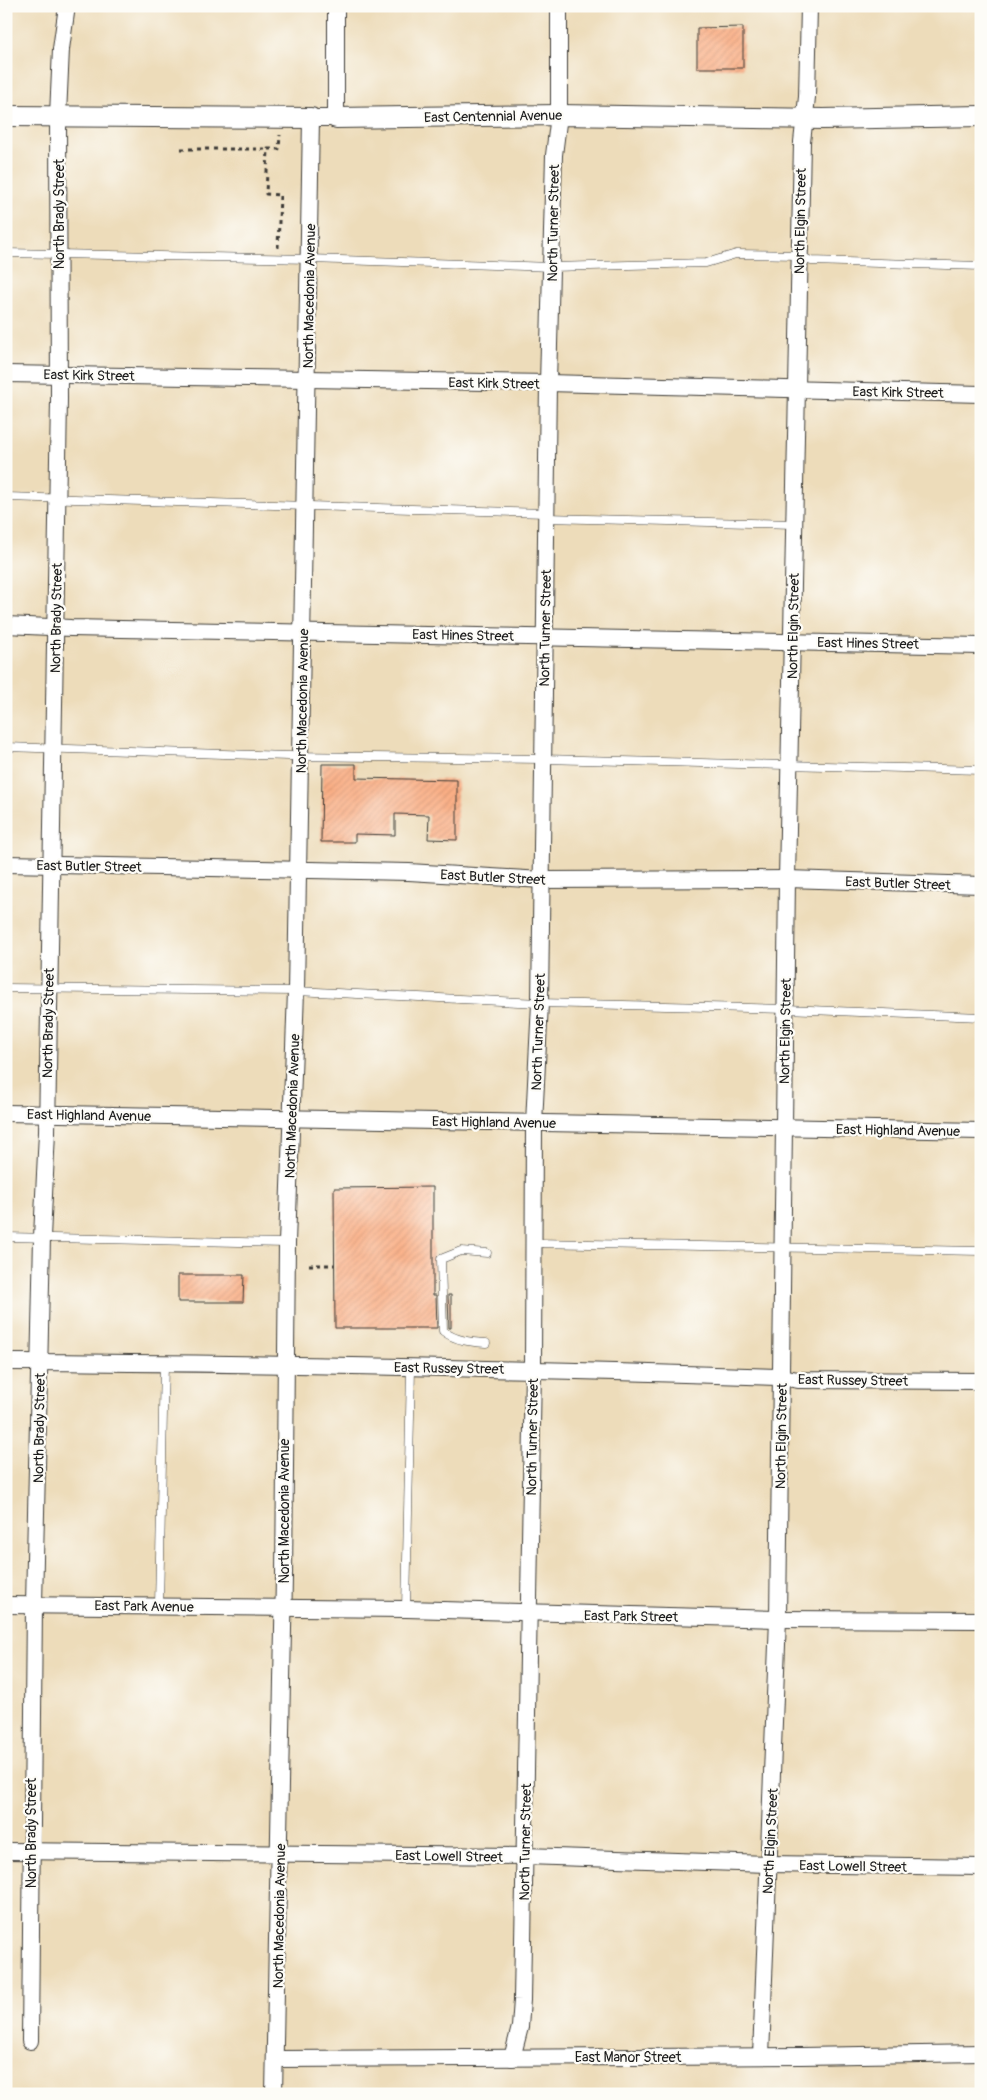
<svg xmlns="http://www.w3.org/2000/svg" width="987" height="2100" font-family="Pangolin,sans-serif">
  <defs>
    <pattern id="building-hatch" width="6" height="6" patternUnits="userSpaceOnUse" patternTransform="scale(1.25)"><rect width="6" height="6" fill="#faad83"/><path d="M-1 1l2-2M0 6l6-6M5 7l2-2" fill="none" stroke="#d69471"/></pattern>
  </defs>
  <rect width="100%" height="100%" fill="#fdfcf7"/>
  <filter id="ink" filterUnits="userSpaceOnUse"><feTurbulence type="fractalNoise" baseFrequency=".02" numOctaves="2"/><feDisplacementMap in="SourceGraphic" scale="10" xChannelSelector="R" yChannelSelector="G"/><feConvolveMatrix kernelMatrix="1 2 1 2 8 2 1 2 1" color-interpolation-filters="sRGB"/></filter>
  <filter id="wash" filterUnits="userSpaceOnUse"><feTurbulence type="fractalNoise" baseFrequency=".0096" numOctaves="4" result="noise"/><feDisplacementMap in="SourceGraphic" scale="20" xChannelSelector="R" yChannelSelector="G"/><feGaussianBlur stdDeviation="1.12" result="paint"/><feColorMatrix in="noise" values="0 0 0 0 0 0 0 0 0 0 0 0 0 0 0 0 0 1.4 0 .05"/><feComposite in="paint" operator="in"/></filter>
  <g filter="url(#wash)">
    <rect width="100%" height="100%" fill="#eddcba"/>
    <g id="blocks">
      <!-- building -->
      <g fill="url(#building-hatch)">
        <polygon points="743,27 743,68 697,68 697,28"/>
        <polygon points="322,764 356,764 356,778 457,780 457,840 428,839 429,815 395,814 395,835 355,834 355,842 321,842"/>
        <polygon points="433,1187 433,1295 436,1295 437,1328 335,1328 334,1188"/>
        <polygon points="178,1275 244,1275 243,1302 178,1302"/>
        <polygon points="448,1295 451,1295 451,1328 449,1328"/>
      </g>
    </g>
  </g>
  <g filter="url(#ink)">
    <use href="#blocks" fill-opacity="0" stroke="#3b3934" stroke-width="1"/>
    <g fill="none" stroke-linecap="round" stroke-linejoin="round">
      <!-- service casing -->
      <g stroke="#3b3934" stroke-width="9">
        <g id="service">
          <polyline points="6,253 310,259 552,267 706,263 736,254 799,255 811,261 981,266"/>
          <polyline points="6,497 546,513"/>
          <polyline points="546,518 794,524"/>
          <polyline points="6,747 289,756 543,759 981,770"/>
          <polyline points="6,988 296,991 540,1003 786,1009 981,1017"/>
          <polyline points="6,1237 287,1243"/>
          <polyline points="534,1243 981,1251"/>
          <path d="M486,1343c-15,-1 -30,-2 -43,-12l-2,-72 20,-8 26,2"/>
          <polyline points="159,1606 164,1363"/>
          <polyline points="406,1609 411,1368"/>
        </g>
      </g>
      <!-- minor casing -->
      <g stroke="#3b3934" stroke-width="18">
        <g id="minor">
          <polyline points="6,374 548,383 981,394"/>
          <polyline points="6,625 71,628 981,646"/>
          <polyline points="6,864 409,872 542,880 787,879 981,885"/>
          <polyline points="6,1113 981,1131"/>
          <path d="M6,1362c259,1 517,7 776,15l16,3 183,1"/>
          <polyline points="6,1605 406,1609 778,1619 981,1620"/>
          <polyline points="6,1851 525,1856 768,1864 981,1867"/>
          <polyline points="30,2041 34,1605 42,1237 47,1132 59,399 58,115 61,49 67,6"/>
          <polyline points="761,2056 778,1619 787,879 802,142 807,97 809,6"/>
          <polyline points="512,2058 520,2027 522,2000 533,1369 534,1123 540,1003 548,383 554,155 559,115 559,6"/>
          <polyline points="276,2059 801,2056 981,2053"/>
          <polyline points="274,2094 284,1577 287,1243 296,991 311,118 336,118 336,6"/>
        </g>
      </g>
      <!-- tertiary casing -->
      <g stroke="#3b3934" stroke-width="22">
        <g id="tertiary">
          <polyline points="6,116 311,118"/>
          <polyline points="336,118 559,115 823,119 981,116"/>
        </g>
      </g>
      <!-- path -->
      <g stroke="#3b3934" stroke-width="3" stroke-dasharray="4 4" stroke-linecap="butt">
        <polyline points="181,149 268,149"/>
        <polyline points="278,248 280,195 266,194 268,149 279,149 280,135"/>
        <polyline points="309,1265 335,1265"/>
      </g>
      <!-- service -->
      <use href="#service" stroke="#fff" stroke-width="8"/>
      <!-- minor -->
      <use href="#minor" stroke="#fff" stroke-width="16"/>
      <!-- tertiary -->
      <use href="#tertiary" stroke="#fff" stroke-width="20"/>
    </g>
  </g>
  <g text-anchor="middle" stroke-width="4.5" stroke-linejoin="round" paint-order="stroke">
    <!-- street labels -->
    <g font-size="14" fill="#1c1c1c" stroke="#fdfcf7">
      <text transform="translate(493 116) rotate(-1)" y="5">East Centennial Avenue</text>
      <text transform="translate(59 214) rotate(-90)" y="5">North Brady Street</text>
      <text transform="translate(800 221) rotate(-89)" y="5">North Elgin Street</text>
      <text transform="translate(553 223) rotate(-89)" y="5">North Turner Street</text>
      <text transform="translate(309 296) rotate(-89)" y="5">North Macedonia Avenue</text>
      <text transform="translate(89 375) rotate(1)" y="5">East Kirk Street</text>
      <text transform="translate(494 383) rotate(1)" y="5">East Kirk Street</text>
      <text transform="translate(898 392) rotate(1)" y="5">East Kirk Street</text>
      <text transform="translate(56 618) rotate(-89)" y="5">North Brady Street</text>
      <text transform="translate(793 626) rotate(-89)" y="5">North Elgin Street</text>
      <text transform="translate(545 628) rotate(-89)" y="5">North Turner Street</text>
      <text transform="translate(463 635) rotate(1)" y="5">East Hines Street</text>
      <text transform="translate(868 643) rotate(1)" y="5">East Hines Street</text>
      <text transform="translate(302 701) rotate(-89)" y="5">North Macedonia Avenue</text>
      <text transform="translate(89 866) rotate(1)" y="5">East Butler Street</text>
      <text transform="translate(493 877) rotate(3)" y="5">East Butler Street</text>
      <text transform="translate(898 883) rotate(2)" y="5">East Butler Street</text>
      <text transform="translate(48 1023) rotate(-89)" y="5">North Brady Street</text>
      <text transform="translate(785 1031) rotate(-89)" y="5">North Elgin Street</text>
      <text transform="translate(538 1032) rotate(-88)" y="5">North Turner Street</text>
      <text transform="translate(292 1106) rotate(-88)" y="5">North Macedonia Avenue</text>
      <text transform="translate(89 1115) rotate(1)" y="5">East Highland Avenue</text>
      <text transform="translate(494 1122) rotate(1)" y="5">East Highland Avenue</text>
      <text transform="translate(898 1130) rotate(1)" y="5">East Highland Avenue</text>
      <text transform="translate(449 1368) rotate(1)" y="5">East Russey Street</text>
      <text transform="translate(853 1380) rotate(1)" y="5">East Russey Street</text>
      <text transform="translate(39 1428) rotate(-89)" y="5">North Brady Street</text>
      <text transform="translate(781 1436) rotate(-89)" y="5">North Elgin Street</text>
      <text transform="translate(532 1437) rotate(-89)" y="5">North Turner Street</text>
      <text transform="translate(284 1511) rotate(-90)" y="5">North Macedonia Avenue</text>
      <text transform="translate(144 1606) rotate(1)" y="5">East Park Avenue</text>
      <text transform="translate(631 1616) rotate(1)" y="5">East Park Street</text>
      <text transform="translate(31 1833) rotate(-90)" y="5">North Brady Street</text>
      <text transform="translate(770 1841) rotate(-87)" y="5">North Elgin Street</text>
      <text transform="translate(525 1842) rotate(-89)" y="5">North Turner Street</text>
      <text transform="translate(449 1856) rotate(1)" y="5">East Lowell Street</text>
      <text transform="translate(853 1866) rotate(1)" y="5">East Lowell Street</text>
      <text transform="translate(279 1916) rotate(-89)" y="5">North Macedonia Avenue</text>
      <text x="628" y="2062">East Manor Street</text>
    </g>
  </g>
  <!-- margin -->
  <rect width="987" height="2100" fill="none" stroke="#fdfcf7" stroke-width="25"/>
</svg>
